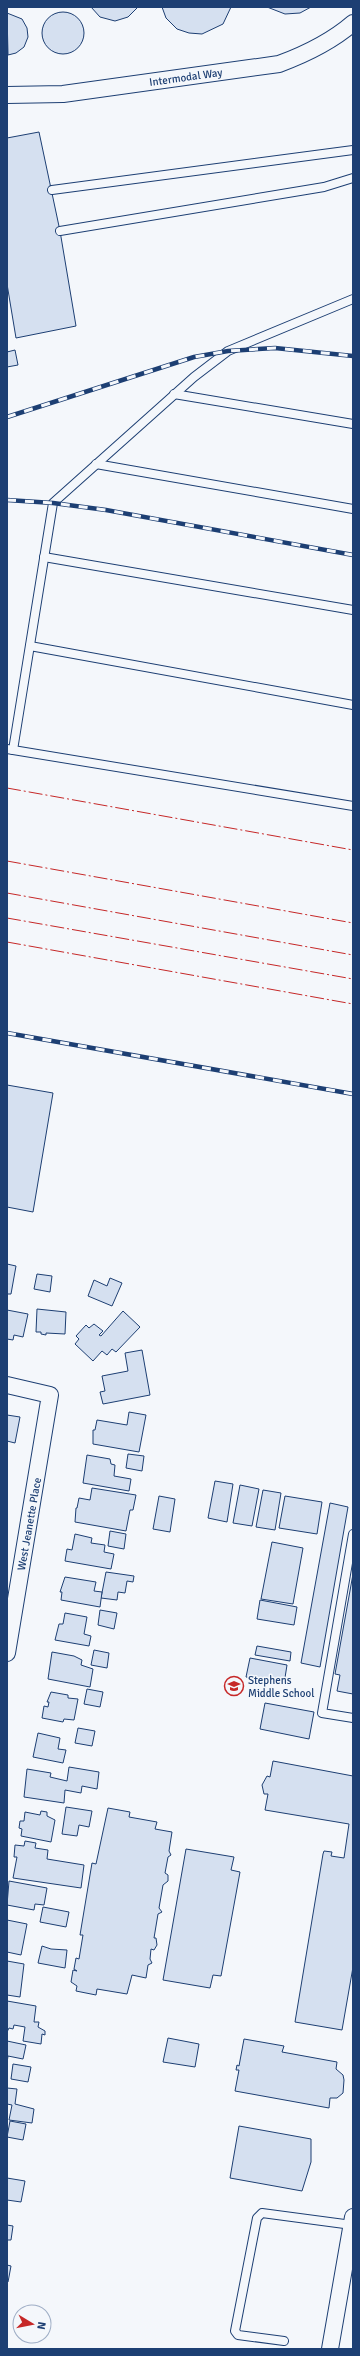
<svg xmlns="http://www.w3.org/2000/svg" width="360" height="2356" font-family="Signika,sans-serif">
  <rect width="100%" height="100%" fill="#f4f7fb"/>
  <!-- building -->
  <g fill="#d5e0f0" stroke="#1d3f73">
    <polygon points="91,7 138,7 128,17 115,21 100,17"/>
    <polygon points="162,7 231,7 223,24 202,34 189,33 177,29 166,18"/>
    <polygon points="267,7 311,7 300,13 285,14"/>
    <circle cx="63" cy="33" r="21"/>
    <polygon points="7,13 22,19 27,28 28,37 24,47 16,53 8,55"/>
    <polygon points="39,132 60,231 76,326 16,338 7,284 7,138"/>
    <polygon points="15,350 18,365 7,367 7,352"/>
    <polygon points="7,1085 53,1093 33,1212 7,1207"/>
    <polygon points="7,1264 16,1266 11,1294 7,1294"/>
    <polygon points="37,1274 52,1276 50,1292 34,1289"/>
    <polygon points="110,1278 122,1283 112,1306 88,1296 94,1280 107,1286"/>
    <polygon points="37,1309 66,1312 65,1334 46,1333 46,1335 41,1334 41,1332 36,1332"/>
    <polygon points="7,1310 28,1314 23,1337 14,1335 13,1340 7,1339"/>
    <polygon points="123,1311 140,1327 116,1352 112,1349 107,1355 102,1351 93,1361 75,1344 79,1339 76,1336 86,1325 89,1328 94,1324 103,1331 99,1335 101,1336"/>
    <polygon points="142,1350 150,1395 103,1404 100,1392 105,1391 102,1376 128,1371 125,1353"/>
    <polygon points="129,1412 146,1415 139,1452 93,1444 93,1430 95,1430 97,1420 127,1425"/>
    <polygon points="7,1415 20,1417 15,1443 7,1441"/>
    <polygon points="128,1454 144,1456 142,1471 126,1468"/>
    <polygon points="87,1455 110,1459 111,1464 115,1465 114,1476 131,1479 129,1491 83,1483"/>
    <polygon points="215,1481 233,1484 227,1522 208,1518"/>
    <polygon points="240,1485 259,1489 252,1526 233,1523"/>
    <polygon points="92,1488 136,1495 133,1510 130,1510 126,1531 75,1522 76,1508 77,1508 79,1498 90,1500"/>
    <polygon points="263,1490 281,1493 275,1530 256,1527"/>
    <polygon points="159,1496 175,1499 170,1532 153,1529"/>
    <polygon points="285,1496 322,1502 317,1534 279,1528"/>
    <polygon points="330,1503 348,1507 320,1667 301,1663"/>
    <polygon points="110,1531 126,1534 124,1549 108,1546"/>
    <polygon points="75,1534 92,1538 91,1543 105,1545 104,1552 114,1554 111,1569 65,1561 67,1549 72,1550"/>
    <polygon points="272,1542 303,1548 293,1604 261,1599"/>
    <polygon points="106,1572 134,1576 133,1582 127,1581 125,1593 118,1592 117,1600 101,1598"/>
    <polygon points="353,1574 353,1694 337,1691 340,1675 335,1674"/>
    <polygon points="65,1577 96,1582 94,1591 102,1592 100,1607 61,1600 62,1592 60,1592"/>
    <polygon points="260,1600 297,1607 294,1625 257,1619"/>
    <polygon points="100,1610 117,1613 114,1629 98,1625"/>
    <polygon points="65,1613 87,1617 84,1634 91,1636 89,1646 55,1640 59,1624 63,1624"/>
    <polygon points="257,1646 291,1652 290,1661 255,1655"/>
    <polygon points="94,1650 109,1653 107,1668 91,1665"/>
    <polygon points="52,1652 74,1656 82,1660 81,1665 93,1669 90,1687 48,1679"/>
    <polygon points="250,1658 287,1665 284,1684 246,1677"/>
    <polygon points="87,1689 103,1692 100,1707 84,1704"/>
    <polygon points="51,1692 68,1695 68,1698 78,1699 74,1720 64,1719 63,1722 42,1718 44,1706 48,1707 49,1702 47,1702"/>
    <polygon points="265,1703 314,1712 309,1739 260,1729"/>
    <polygon points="78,1728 95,1731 92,1746 75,1743"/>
    <polygon points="38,1733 60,1738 58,1749 66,1750 63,1763 33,1757"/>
    <polygon points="273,1761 353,1776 353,1967 342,2030 295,2022 323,1854 324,1851 332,1852 331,1856 344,1858 349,1824 265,1810 268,1794 264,1794 262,1785 267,1776 270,1777"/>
    <polygon points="69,1767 99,1772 97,1789 82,1786 81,1793 65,1790 64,1803 24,1797 27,1769 51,1773 50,1777 67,1781"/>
    <polygon points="66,1807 92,1811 89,1827 79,1825 77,1836 62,1834"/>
    <polygon points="108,1808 130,1812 129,1817 157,1822 155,1829 172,1832 169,1851 171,1855 168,1857 165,1873 168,1875 168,1881 163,1885 159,1908 162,1912 158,1914 154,1938 156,1938 157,1945 154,1950 151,1949 150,1959 152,1963 148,1965 146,1978 132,1975 127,1994 97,1989 96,1995 76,1991 77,1986 71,1982 73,1970 77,1971 74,1969 76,1958 79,1959 83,1935 80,1935 92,1863 96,1864"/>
    <polygon points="41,1811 47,1812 47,1816 55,1820 51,1842 21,1836 22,1829 19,1828 20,1821 24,1821 25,1812 40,1815"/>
    <polygon points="25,1841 36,1843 35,1848 48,1850 47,1859 84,1865 81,1888 13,1878 17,1857 14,1857 15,1845 24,1846"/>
    <polygon points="186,1849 234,1857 231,1870 240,1872 221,1976 213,1975 210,1988 163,1980"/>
    <polygon points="9,1881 47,1888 44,1905 35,1904 34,1910 7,1905"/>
    <polygon points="43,1907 69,1912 66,1927 40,1922"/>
    <polygon points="7,1920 27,1924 21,1955 7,1952"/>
    <polygon points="42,1946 51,1949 67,1950 65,1968 38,1963"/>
    <polygon points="7,1961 24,1964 20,1997 7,1995"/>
    <polygon points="7,2001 36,2006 34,2022 39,2022 38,2027 45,2031 45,2035 42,2034 41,2044 23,2041 25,2027 14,2025 13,2029 9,2028 7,2032"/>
    <polygon points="168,2038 199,2044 195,2067 163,2062"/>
    <polygon points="244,2039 284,2046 282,2052 337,2062 336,2069 343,2075 344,2080 343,2093 337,2098 330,2098 329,2108 235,2091 239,2070 236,2070 237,2065 239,2066"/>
    <polygon points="7,2041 26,2045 23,2059 8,2056 7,2063"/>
    <polygon points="13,2064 31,2067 28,2082 11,2079"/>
    <polygon points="7,2088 17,2089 15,2104 34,2109 32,2123 9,2120 12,2105 7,2104"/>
    <polygon points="10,2121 26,2124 23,2140 7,2137"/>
    <polygon points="239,2126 311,2139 311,2162 302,2191 230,2178"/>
    <polygon points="7,2178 25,2181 21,2202 7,2200"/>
    <polygon points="7,2225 13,2226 11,2240 7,2240"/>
    <polygon points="7,2265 11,2266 8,2282 7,2282"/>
  </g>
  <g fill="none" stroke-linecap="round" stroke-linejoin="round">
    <!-- lane casing -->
    <g stroke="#1d3f73" stroke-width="10">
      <g id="lane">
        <polyline points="52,190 353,150"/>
        <polyline points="60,231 324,187 353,178"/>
        <polyline points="174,394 353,424"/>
        <polyline points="96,464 353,509"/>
        <polyline points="44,557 353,610"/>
        <polyline points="30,646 353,705"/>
        <polyline points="7,749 353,806"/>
        <polyline points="13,750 53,503 194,377 228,351 353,299"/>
        <polyline points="353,1534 322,1713 353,1718"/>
        <polyline points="284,2341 238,2335 235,2331 257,2218 262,2213 352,2225"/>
      </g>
    </g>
    <!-- street casing -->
    <g stroke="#1d3f73" stroke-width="18">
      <g id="street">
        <path id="s1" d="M7,95l56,-1 216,-30c27,-10 52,-22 74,-41"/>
        <polyline points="7,1385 50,1395 7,1653"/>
        <polyline points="330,2349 353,2217"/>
      </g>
    </g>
    <!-- lane -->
    <use href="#lane" stroke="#f4f7fb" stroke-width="8"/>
    <!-- street -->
    <use href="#street" stroke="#f4f7fb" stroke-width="16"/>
    <!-- rail casing -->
    <g stroke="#1d3f73" stroke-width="4.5">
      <g id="rail">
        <polyline points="7,417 194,357 228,351 275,348 353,356"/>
        <polyline points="7,500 53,503 106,510 353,555"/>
        <polyline points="7,1033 353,1094"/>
      </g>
    </g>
    <!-- rail -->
    <use href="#rail" stroke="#f4f7fb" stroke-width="3" stroke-dasharray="9" stroke-linecap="butt"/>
    <!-- power -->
    <g stroke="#c62828" stroke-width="1" stroke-dasharray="14 3 2 3" stroke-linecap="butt">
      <polyline points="7,788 353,850"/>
      <polyline points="7,861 353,923"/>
      <polyline points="7,893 353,955"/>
      <polyline points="7,918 353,979"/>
      <polyline points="7,942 353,1004"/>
    </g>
  </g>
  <!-- icons -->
  <defs>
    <g id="school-ring" transform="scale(1)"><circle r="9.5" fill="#f4f7fb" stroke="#c62828" stroke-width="1.5"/><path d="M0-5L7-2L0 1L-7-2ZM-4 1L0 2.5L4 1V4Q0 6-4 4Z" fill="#c62828"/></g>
  </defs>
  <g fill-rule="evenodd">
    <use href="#school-ring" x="234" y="1686"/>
  </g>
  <g text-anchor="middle" stroke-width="3" stroke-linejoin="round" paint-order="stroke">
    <!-- street labels -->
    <g font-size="11" fill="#1d3f73" stroke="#f4f7fb">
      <text dy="4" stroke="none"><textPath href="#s1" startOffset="180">Intermodal Way</textPath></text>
      <text transform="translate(29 1524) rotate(-80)" y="4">West Jeanette Place</text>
    </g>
    <!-- poi labels -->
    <g font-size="11" fill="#1d3f73" stroke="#f4f7fb" text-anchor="start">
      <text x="248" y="1684">Stephens<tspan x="248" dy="13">Middle School</tspan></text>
    </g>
  </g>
  <!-- border -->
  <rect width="360" height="2356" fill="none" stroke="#1d3f73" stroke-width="16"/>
  <!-- north arrow -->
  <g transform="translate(32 2324) rotate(100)"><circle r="19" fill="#f4f7fb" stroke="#9eadc5"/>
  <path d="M0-3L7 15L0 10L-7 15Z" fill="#c62828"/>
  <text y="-6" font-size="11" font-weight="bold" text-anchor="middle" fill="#1d3f73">N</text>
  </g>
</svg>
